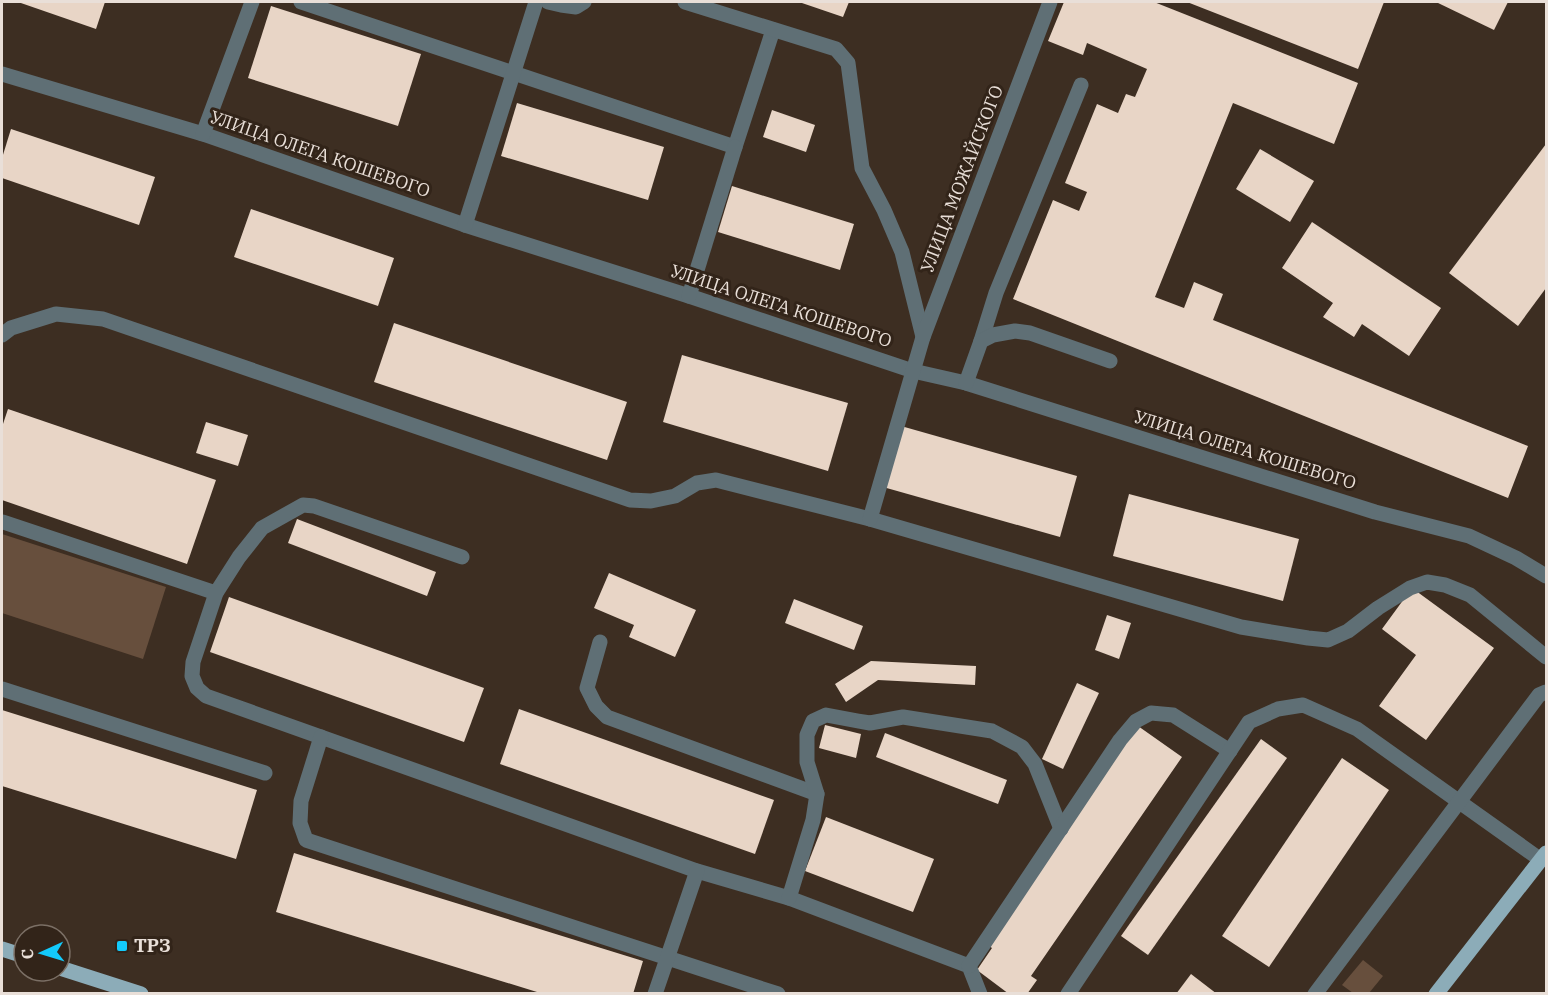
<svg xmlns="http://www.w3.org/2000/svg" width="1548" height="995" font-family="'IBM Plex Serif',serif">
  <rect width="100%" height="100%" fill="#3d2e22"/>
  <!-- green -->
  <g fill="#674f3d">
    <polygon points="2,534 166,587 143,659 2,613"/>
    <polygon points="1363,960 1383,976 1369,993 1353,993 1342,985"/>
  </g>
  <!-- building -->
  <g fill="#e8d5c6">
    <polygon points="18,2 105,2 96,29"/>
    <polygon points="799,2 849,2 843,17"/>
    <polygon points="1064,2 1154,2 1358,83 1334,144 1233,103 1155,297 1184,308 1194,282 1223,294 1213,320 1528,446 1508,498 1013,299 1053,200 1079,211 1087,192 1065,183 1097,104 1118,113 1126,94 1135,97 1147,69 1087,43 1083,55 1048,41"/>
    <polygon points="1187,2 1384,2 1358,69"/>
    <polygon points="1436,2 1508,2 1494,30"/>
    <polygon points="271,6 421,54 398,126 248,78"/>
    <polygon points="517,103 664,147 648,200 501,156"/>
    <polygon points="772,110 815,125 806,152 763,137"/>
    <polygon points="11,129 155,177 139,225 2,178 2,158"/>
    <polygon points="1546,144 1546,288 1518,326 1449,273"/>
    <polygon points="1260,149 1314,181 1290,222 1236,189"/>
    <polygon points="732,186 854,224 840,270 718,232"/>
    <polygon points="251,209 394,258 378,306 234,257"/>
    <polygon points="1312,222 1441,308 1409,356 1362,324 1354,337 1323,317 1333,303 1282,268"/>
    <polygon points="394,323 627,402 607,460 374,382"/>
    <polygon points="682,355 848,403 828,471 663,422"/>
    <polygon points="8,409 216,480 187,564 2,500 2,427"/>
    <polygon points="206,422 248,435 238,466 196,453"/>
    <polygon points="901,426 1077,476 1060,537 883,487"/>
    <polygon points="1129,494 1299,539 1283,601 1113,556"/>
    <polygon points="297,519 436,572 427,596 288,543"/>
    <polygon points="609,573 696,610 675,657 629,637 634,625 594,608"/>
    <polygon points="1412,588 1494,648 1426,740 1379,706 1416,655 1382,629"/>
    <polygon points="229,597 484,688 464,742 210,652"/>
    <polygon points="794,599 863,626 854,650 785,623"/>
    <polygon points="1107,615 1131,623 1119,659 1095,650"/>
    <polygon points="871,661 976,666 975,685 878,680 846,702 835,684"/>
    <polygon points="1077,683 1099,693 1063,769 1042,759"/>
    <polygon points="519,709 774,800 755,854 500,764"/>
    <polygon points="2,710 257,790 236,859 2,786"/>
    <polygon points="825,725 861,734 856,758 819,748"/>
    <polygon points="1138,726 1182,757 1031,976 1037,980 1027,994 1009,994 977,970 992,948 986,944"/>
    <polygon points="885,733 1007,780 998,804 876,757"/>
    <polygon points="1261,739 1287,758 1148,955 1121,936"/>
    <polygon points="1342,758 1389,790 1269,967 1222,936"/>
    <polygon points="826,817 934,859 913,912 805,871"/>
    <polygon points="294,853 643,961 633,994 536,994 537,992 276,912"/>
    <polygon points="1191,974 1217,994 1176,994"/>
  </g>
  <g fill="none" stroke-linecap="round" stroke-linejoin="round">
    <!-- minor -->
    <g stroke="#5f6f75" stroke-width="15">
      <polyline points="301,2 735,147 773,30"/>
      <polyline points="548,2 561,5 576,7 584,2"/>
      <polyline points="685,2 836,49 848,63 862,168 884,210 902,252 923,337"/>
      <polyline points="2,74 203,134 465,225 689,296 913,371 966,383 1375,512 1469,536 1516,558 1546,576"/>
      <polyline points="203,134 252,2"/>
      <polyline points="465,225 536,2"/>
      <polyline points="689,296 735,147"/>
      <polyline points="2,335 11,328 56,314 103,319 630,500 651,501 675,496 697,483 716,480 870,519 1241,627 1308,638 1328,640 1348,631 1378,608 1410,588 1427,582 1445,585 1470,595 1546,657"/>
      <polyline points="981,341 996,293 1081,85"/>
      <polyline points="966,383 981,341 993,335 1015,331 1030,333 1110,361"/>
      <polyline points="870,519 923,337 1050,2"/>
      <polyline points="2,522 3,522 216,593"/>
      <polyline points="462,557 314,506 303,505 262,528 239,557 216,593 193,662 192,676 197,688 206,696 697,871 789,898 969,966 980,994"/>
      <polyline points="600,642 587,688 596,706 607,717 817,794"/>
      <polyline points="2,689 265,773"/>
      <polyline points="321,737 301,801 300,823 306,840 778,994"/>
      <polyline points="789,898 813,820 817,794 807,762 807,735 813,721 826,715 858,721 870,723 903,717 992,731 1022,747 1035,764 1061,829"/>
      <polyline points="969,966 1120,740 1136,721 1151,713 1173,715 1230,751"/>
      <polyline points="655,994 697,871"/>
      <polyline points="1068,994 1249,722 1278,709 1303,705 1357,729 1541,860"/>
      <polyline points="1315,994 1539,695 1546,692"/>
    </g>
    <!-- major -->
    <g stroke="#8cacb8" stroke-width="15">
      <polyline points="2,949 24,956"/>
      <polyline points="60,968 141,994"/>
      <polyline points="1436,994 1546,853"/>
    </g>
  </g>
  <!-- markers -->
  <rect fill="#13cafb" stroke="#322419" stroke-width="2" x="116" y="940" width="12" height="12" rx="3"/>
  <g text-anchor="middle" stroke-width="6" stroke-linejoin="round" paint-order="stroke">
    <!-- street labels -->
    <g font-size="18" fill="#e9dfd8" stroke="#322419">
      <text transform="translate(320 154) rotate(19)" y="6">УЛИЦА ОЛЕГА КОШЕВОГО</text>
      <text transform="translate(962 179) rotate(-69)" y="6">УЛИЦА МОЖАЙСКОГО</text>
      <text transform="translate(781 306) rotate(18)" y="6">УЛИЦА ОЛЕГА КОШЕВОГО</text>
      <text transform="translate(1245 450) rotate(17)" y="6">УЛИЦА ОЛЕГА КОШЕВОГО</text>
    </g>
    <!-- poi labels -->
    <g font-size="18" font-weight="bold" fill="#e9dfd8" stroke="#322419" text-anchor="start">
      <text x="134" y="952">ТРЗ</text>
    </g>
  </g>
  <!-- border -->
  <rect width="1548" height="995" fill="none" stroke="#e9dfd8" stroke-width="6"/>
  <!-- north arrow -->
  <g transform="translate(42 953) rotate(266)"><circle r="28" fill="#322419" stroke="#7b6f65" stroke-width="1.5"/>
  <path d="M0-4.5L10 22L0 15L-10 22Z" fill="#13cafb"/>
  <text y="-9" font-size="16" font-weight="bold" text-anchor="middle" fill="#e9dfd8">С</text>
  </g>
</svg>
